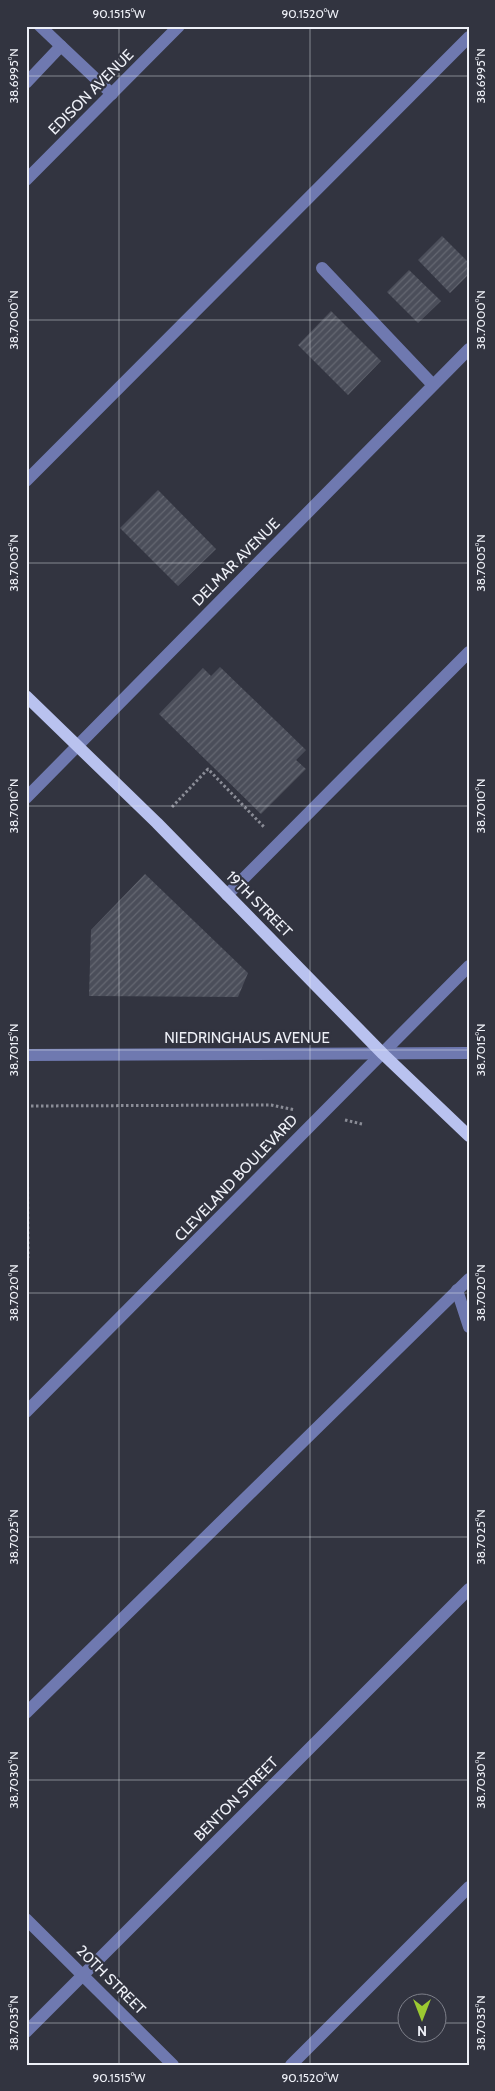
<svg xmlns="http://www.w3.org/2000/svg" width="495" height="2091" font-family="Cabin,sans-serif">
  <defs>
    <pattern id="building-hatch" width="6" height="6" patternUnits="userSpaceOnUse" patternTransform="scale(1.25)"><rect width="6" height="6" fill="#4b4e5a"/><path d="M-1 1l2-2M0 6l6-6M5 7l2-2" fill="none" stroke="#656872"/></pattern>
  </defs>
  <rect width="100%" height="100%" fill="#323440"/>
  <!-- building -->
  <g fill="url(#building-hatch)">
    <polygon points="442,236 469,263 469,274 450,293 418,260"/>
    <polygon points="409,270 441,301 418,323 387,292"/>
    <polygon points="331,311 381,361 348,395 298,345"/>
    <polygon points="158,490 216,549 178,586 120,528"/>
    <polygon points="220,667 306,750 296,760 306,769 261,814 159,714 203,668 211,676"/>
    <polygon points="145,874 248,973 238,997 89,996 91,930"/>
  </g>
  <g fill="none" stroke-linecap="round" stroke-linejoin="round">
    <!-- path -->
    <g stroke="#8a8c96" stroke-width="3" stroke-dasharray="2.5 2.5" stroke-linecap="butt">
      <polyline points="172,807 208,769 264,827"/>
      <polyline points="26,1106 271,1105 295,1110"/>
      <polyline points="345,1120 362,1124"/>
      <polyline points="26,1257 28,1257 27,1106"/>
    </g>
    <!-- minor -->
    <g stroke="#6f79b0" stroke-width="12">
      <polyline points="40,26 61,46"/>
      <polyline points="26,83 61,46 112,94"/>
      <polyline points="26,180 179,26"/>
      <polyline points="322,268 433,385"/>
      <polyline points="26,481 469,37"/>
      <polyline points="26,798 469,349"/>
      <polyline points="227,895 469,652"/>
      <polyline points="26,1055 469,1053"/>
      <polyline points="457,1290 469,1327"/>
      <polyline points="26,1412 469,966"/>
      <polyline points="26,1713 469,1279"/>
      <polyline points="26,1919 173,2065"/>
      <polyline points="26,2032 469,1589"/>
      <polyline points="291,2065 469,1887"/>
    </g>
    <!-- major -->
    <polyline stroke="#b9c2ef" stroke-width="12" points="26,696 157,823 383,1054 469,1136"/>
  </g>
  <!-- ticks -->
  <path fill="none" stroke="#eef0f7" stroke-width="1" stroke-opacity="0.45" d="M119,26v2039M310,26v2039M26,76h443M26,320h443M26,563h443M26,806h443M26,1050h443M26,1293h443M26,1537h443M26,1780h443M26,2023h382M438,2023h31"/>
  <g text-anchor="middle" stroke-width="4.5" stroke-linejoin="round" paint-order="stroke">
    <!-- street labels -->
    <g font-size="15" fill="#eef0f7" stroke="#323440">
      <text transform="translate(91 92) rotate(-45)" y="5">EDISON AVENUE</text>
      <text transform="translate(236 562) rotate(-45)" y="5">DELMAR AVENUE</text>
      <text transform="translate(259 904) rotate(45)" y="5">19TH STREET</text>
      <text x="247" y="1043">NIEDRINGHAUS AVENUE</text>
      <text transform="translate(236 1178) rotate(-46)" y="5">CLEVELAND BOULEVARD</text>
      <text transform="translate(236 1799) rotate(-45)" y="5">BENTON STREET</text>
      <text transform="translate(111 1980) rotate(45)" y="5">20TH STREET</text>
    </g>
  </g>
  <!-- border -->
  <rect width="495" height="2091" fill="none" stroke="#323440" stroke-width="55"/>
  <!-- north arrow -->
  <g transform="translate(422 2018) rotate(180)"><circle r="24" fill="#323440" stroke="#7d7f89"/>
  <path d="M0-4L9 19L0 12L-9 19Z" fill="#9cca31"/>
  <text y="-8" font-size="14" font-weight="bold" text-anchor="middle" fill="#eef0f7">N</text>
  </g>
  <rect x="28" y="28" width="440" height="2036" fill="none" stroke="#eef0f7" stroke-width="2"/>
  <g font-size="12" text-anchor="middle" fill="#eef0f7">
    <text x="119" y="18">90.1515°W</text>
    <text x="310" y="18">90.1520°W</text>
    <text transform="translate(481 76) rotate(-90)" y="4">38.6995°N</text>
    <text transform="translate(14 76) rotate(-90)" y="4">38.6995°N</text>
    <text transform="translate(481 320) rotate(-90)" y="4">38.7000°N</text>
    <text transform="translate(14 320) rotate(-90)" y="4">38.7000°N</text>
    <text transform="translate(14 563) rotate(-90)" y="4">38.7005°N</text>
    <text transform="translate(481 563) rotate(-90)" y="4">38.7005°N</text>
    <text transform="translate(14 806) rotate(-90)" y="4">38.7010°N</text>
    <text transform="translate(481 806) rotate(-90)" y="4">38.7010°N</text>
    <text transform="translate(14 1050) rotate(-90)" y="4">38.7015°N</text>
    <text transform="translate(481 1050) rotate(-90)" y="4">38.7015°N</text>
    <text transform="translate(481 1293) rotate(-90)" y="4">38.7020°N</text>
    <text transform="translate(14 1293) rotate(-90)" y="4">38.7020°N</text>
    <text transform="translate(481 1537) rotate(-90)" y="4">38.7025°N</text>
    <text transform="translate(14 1537) rotate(-90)" y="4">38.7025°N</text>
    <text transform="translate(14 1780) rotate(-90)" y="4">38.7030°N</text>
    <text transform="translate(481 1780) rotate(-90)" y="4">38.7030°N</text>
    <text transform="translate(481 2023) rotate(-90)" y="4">38.7035°N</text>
    <text transform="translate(14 2023) rotate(-90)" y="4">38.7035°N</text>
    <text x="119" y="2082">90.1515°W</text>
    <text x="310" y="2082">90.1520°W</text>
  </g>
</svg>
